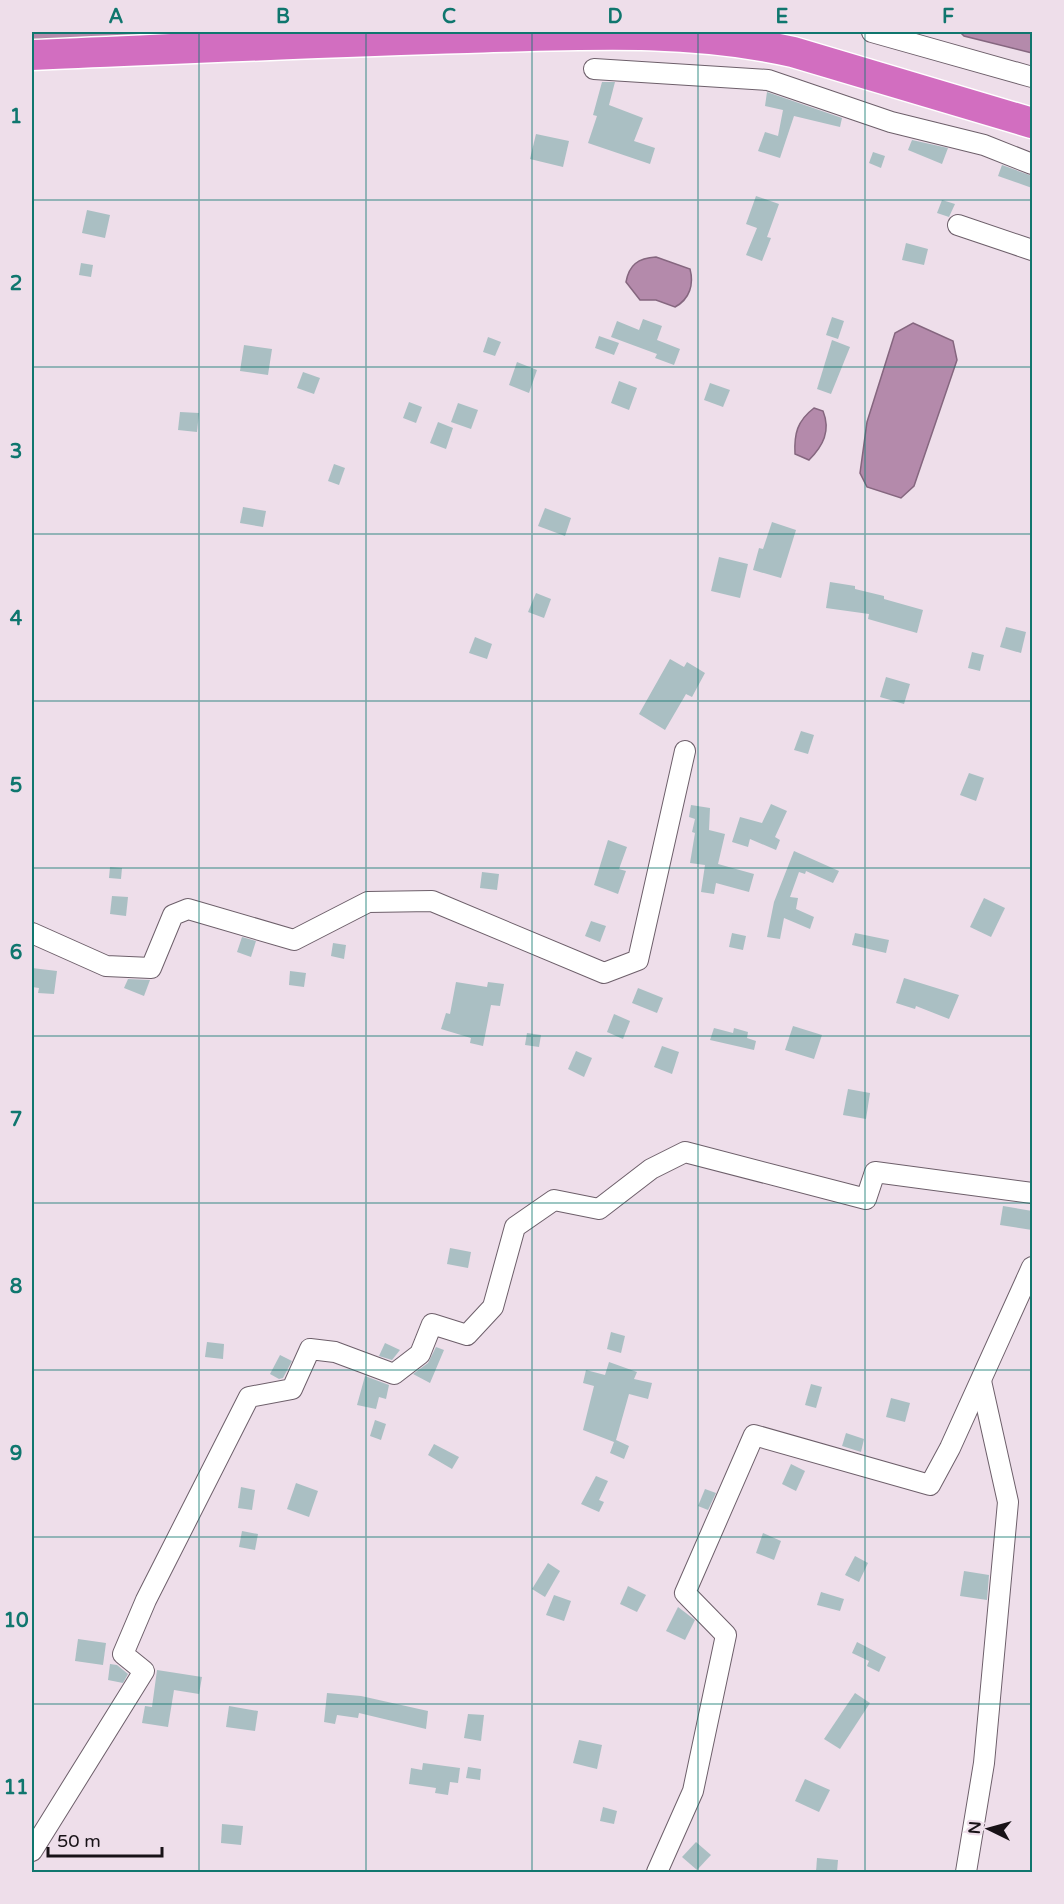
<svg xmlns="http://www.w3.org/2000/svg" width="1064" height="1904" font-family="'Varela Round',sans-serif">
  <rect width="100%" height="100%" fill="#eedeea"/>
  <!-- water -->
  <g fill="#b48aab" stroke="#85667f" stroke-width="1.5">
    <polygon points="32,32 318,32 32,39"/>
    <polygon points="960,32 1032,32 1032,53 964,36"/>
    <path d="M656,257l34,12c4,15 0,30 -15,38l-19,-7h-16l-14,-18c3,-17 12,-24 30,-25z"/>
    <polygon points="913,323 953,341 957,360 914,486 901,498 867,487 860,473 867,422 895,333"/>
    <path d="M814,408l9,3c8,20 0,35 -14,49l-14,-6c-1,-20 2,-33 19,-46z"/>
  </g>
  <!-- building -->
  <g fill="#aabfc3">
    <polygon points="602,82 615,82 609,105 643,118 634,141 655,148 650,164 588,143 597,116 593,115"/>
    <polygon points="767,92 842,118 840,127 794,116 780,158 758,151 765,132 778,136 783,110 765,106"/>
    <polygon points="536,134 569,141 563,167 530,159"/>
    <polygon points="912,140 948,148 942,164 908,150"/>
    <polygon points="873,152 885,156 881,168 869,163"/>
    <polygon points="1002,165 1032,176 1032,188 998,176"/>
    <polygon points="756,196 779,204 767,237 771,238 762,261 746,255 757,228 746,224"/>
    <polygon points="942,200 955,204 949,217 937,213"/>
    <polygon points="87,210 110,215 105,238 82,233"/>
    <polygon points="906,243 928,249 924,265 902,260"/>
    <polygon points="81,263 93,265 91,277 79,275"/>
    <polygon points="832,317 844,321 838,339 826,335"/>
    <polygon points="643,319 662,326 657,340 680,349 674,365 655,358 657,354 611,337 617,321 639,330"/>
    <polygon points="599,336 619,343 614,355 595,348"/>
    <polygon points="488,337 501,342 495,356 483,352"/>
    <polygon points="832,340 850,347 831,394 817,389"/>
    <polygon points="244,345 272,349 268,375 240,371"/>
    <polygon points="517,362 537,370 529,393 509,385"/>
    <polygon points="303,372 320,378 314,394 297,388"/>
    <polygon points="619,381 637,388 629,410 611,403"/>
    <polygon points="710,383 730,390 723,407 704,400"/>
    <polygon points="409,402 422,407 416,423 403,418"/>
    <polygon points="458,403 478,410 471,429 451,422"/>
    <polygon points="180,412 199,413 197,432 178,430"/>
    <polygon points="438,422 453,428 446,449 430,443"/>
    <polygon points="334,464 345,468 339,485 328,481"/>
    <polygon points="243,507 266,511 263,527 240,523"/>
    <polygon points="545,508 571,518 565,536 538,526"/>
    <polygon points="772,522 796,530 781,578 753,570 759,548 763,549"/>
    <polygon points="719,557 748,564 740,598 711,591"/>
    <polygon points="830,582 855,586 855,589 884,596 884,599 923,610 917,633 868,619 869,614 826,608"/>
    <polygon points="536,593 551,599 544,618 528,612"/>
    <polygon points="1006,627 1026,632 1021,653 1000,647"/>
    <polygon points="475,637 492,644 487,659 469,653"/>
    <polygon points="972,652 984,655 980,671 968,668"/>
    <polygon points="670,659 684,667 687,662 705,673 692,697 686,694 665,730 639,714"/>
    <polygon points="886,677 910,684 904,704 880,697"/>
    <polygon points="801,731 814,735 808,754 794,750"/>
    <polygon points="969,773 984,778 976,801 960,795"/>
    <polygon points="771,804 787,811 775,837 780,840 776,850 750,839 748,847 732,842 740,817 762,823"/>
    <polygon points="691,805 710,808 709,830 725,834 718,864 754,874 749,892 716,883 714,894 701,892 705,865 690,863 695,833 692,832 695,819 689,817"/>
    <polygon points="608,840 627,847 619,869 626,871 618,894 594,885"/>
    <polygon points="794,851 839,871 833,883 806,871 805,874 799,872 790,897 798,898 796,909 814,917 810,929 784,918 780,939 767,937 774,902"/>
    <polygon points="110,867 122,868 121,879 109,878"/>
    <polygon points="482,872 499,874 497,890 480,888"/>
    <polygon points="112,896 128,897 126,916 110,914"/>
    <polygon points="984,898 1005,908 991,937 970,927"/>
    <polygon points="591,921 606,926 600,942 585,936"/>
    <polygon points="732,933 746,936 743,950 729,947"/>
    <polygon points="855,933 889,940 886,953 852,945"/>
    <polygon points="242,937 256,941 251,957 237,952"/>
    <polygon points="333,943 346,945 344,959 331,956"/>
    <polygon points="32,968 57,971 54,994 38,993 39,988 32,987"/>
    <polygon points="290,971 306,973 304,987 289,985"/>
    <polygon points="904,978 959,995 949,1019 916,1006 915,1009 896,1003"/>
    <polygon points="128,979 150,980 144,996 124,988"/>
    <polygon points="456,982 487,987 488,982 504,984 500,1006 491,1005 483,1046 470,1043 471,1038 441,1029 446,1013 450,1014"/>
    <polygon points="638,988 663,998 657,1013 632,1003"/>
    <polygon points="614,1014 630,1021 623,1039 607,1032"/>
    <polygon points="793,1026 822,1035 814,1059 785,1050"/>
    <polygon points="714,1028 733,1033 734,1028 748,1032 747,1038 756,1041 754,1050 710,1040"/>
    <polygon points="527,1033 541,1035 539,1047 525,1045"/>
    <polygon points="662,1046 679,1052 672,1074 654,1067"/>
    <polygon points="576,1051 592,1058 584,1077 568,1069"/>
    <polygon points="848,1089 870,1093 866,1119 843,1115"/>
    <polygon points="1003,1206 1032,1211 1032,1230 1000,1225"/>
    <polygon points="450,1248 471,1252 468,1268 447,1264"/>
    <polygon points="611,1332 625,1336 621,1353 607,1349"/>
    <polygon points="207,1342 224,1344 223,1359 205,1357"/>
    <polygon points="385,1343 400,1350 392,1360 379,1356"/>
    <polygon points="436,1347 444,1350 430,1383 413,1374 428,1363"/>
    <polygon points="280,1355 292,1361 283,1378 279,1379 270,1374"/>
    <polygon points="609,1362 637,1372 634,1379 652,1383 648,1399 629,1394 616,1440 629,1446 624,1459 610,1453 614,1442 583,1430 594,1386 583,1383 586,1370 605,1375"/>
    <polygon points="365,1376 389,1385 386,1399 379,1397 376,1409 357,1405"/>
    <polygon points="811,1384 822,1387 816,1408 805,1405"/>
    <polygon points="891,1398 910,1403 905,1422 886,1417"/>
    <polygon points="375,1420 386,1424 381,1440 370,1436"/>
    <polygon points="846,1433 864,1439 861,1452 842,1446"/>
    <polygon points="434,1444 459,1457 452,1469 428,1455"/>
    <polygon points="791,1464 805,1471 796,1491 782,1484"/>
    <polygon points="596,1476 608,1481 599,1500 604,1502 599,1512 581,1504"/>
    <polygon points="296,1483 318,1491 309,1517 287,1509"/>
    <polygon points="241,1487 255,1490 252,1510 238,1508"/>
    <polygon points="705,1489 716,1493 708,1510 698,1506"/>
    <polygon points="242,1531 258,1534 255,1550 239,1547"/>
    <polygon points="763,1533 781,1541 774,1560 756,1553"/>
    <polygon points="855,1556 868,1563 859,1582 845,1575"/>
    <polygon points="548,1563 560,1571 545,1597 532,1589"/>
    <polygon points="964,1571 989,1575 987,1600 960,1596"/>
    <polygon points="628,1586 646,1595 637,1612 620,1604"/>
    <polygon points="821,1592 844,1599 840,1611 817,1605"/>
    <polygon points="554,1595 571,1601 564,1621 546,1615"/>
    <polygon points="678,1607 695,1620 685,1640 666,1631"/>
    <polygon points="78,1639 106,1643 103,1665 75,1661"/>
    <polygon points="857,1642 886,1657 879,1672 867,1666 869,1661 852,1653"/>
    <polygon points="110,1664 117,1665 128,1674 123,1683 108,1680"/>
    <polygon points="157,1670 202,1677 199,1694 174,1690 168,1727 142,1723 145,1706 152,1707"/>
    <polygon points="327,1693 361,1696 428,1711 426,1729 359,1713 358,1718 337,1715 335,1724 324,1722"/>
    <polygon points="855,1693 870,1703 840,1749 824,1739"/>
    <polygon points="229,1706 258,1711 255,1731 226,1727"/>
    <polygon points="468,1714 484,1715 481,1741 464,1738"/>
    <polygon points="579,1740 602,1745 597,1769 573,1763"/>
    <polygon points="423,1763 460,1768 458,1783 450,1782 448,1795 435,1793 436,1788 409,1784 411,1768 422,1770"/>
    <polygon points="468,1767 481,1769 480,1780 466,1778"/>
    <polygon points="805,1779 830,1790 819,1812 795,1801"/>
    <polygon points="603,1807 617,1811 614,1824 600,1821"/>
    <polygon points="222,1824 243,1826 241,1845 221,1843"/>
    <polygon points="696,1842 711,1855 697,1870 682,1857"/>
    <polygon points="817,1858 838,1860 837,1872 816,1872"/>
  </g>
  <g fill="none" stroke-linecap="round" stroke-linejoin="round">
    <!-- minor casing -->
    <g stroke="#6d5f6a" stroke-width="22">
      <g id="minor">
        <polyline points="872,32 1032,77"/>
        <polyline points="594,69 768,80 891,122 984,145 1032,164"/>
        <polyline points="958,225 1032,250"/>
        <polyline points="32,933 106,966 151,968 173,915 188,909 294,940 368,902 432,901 604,973 638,960 685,751"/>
        <polyline points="32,1851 144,1671 123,1654 146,1600 249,1397 292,1389 310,1349 335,1352 394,1374 420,1354 432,1324 467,1335 493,1307 515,1227 554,1200 599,1209 651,1169 685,1152 866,1199 875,1172 1032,1193"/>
        <polyline points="657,1872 693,1791 726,1635 685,1593 754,1435 930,1485 950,1448 1032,1267"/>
        <polyline points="966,1872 984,1763 1008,1502 981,1381"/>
      </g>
    </g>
    <!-- highway casing -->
    <g stroke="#fff" stroke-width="33">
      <path id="highway" d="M32,55c145,-6 290,-13 435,-17 110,-3 219,-10 326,14l239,71"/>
    </g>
    <!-- minor -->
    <use href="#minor" stroke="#fff" stroke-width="20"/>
    <!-- highway -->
    <use href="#highway" stroke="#d26ec0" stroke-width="30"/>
  </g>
  <!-- grid -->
  <path fill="none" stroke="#0f766e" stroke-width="1.5" stroke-opacity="0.55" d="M199,32v1840M366,32v1840M532,32v1840M698,32v1840M865,32v1840M32,200h1000M32,367h1000M32,534h1000M32,701h1000M32,868h1000M32,1036h1000M32,1203h1000M32,1370h1000M32,1537h1000M32,1704h1000"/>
  <!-- border -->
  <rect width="1064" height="1904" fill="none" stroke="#eedeea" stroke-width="66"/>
  <!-- north arrow -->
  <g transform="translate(989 1829) rotate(275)" stroke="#eedeea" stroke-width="4.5" paint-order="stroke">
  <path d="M0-4.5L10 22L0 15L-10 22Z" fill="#181217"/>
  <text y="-9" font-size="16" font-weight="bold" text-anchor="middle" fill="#181217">N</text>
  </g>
  <!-- scale -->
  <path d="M48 1847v9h114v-9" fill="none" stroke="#181217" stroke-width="3"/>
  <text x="57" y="1847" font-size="18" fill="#181217" stroke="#eedeea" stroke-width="4.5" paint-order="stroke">50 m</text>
  <rect x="33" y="33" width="998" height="1838" fill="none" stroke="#0f766e" stroke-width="2"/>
  <g font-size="20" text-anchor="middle" font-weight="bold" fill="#0f766e">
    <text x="116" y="23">A</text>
    <text x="283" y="23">B</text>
    <text x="449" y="23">C</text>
    <text x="615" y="23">D</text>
    <text x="782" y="23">E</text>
    <text x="948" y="23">F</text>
    <text x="16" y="123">1</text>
    <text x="16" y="290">2</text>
    <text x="16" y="458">3</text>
    <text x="16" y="625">4</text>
    <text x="16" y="792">5</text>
    <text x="16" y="959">6</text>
    <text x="16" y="1126">7</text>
    <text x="16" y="1293">8</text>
    <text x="16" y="1460">9</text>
    <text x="16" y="1627">10</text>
    <text x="16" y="1794">11</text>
  </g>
</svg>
